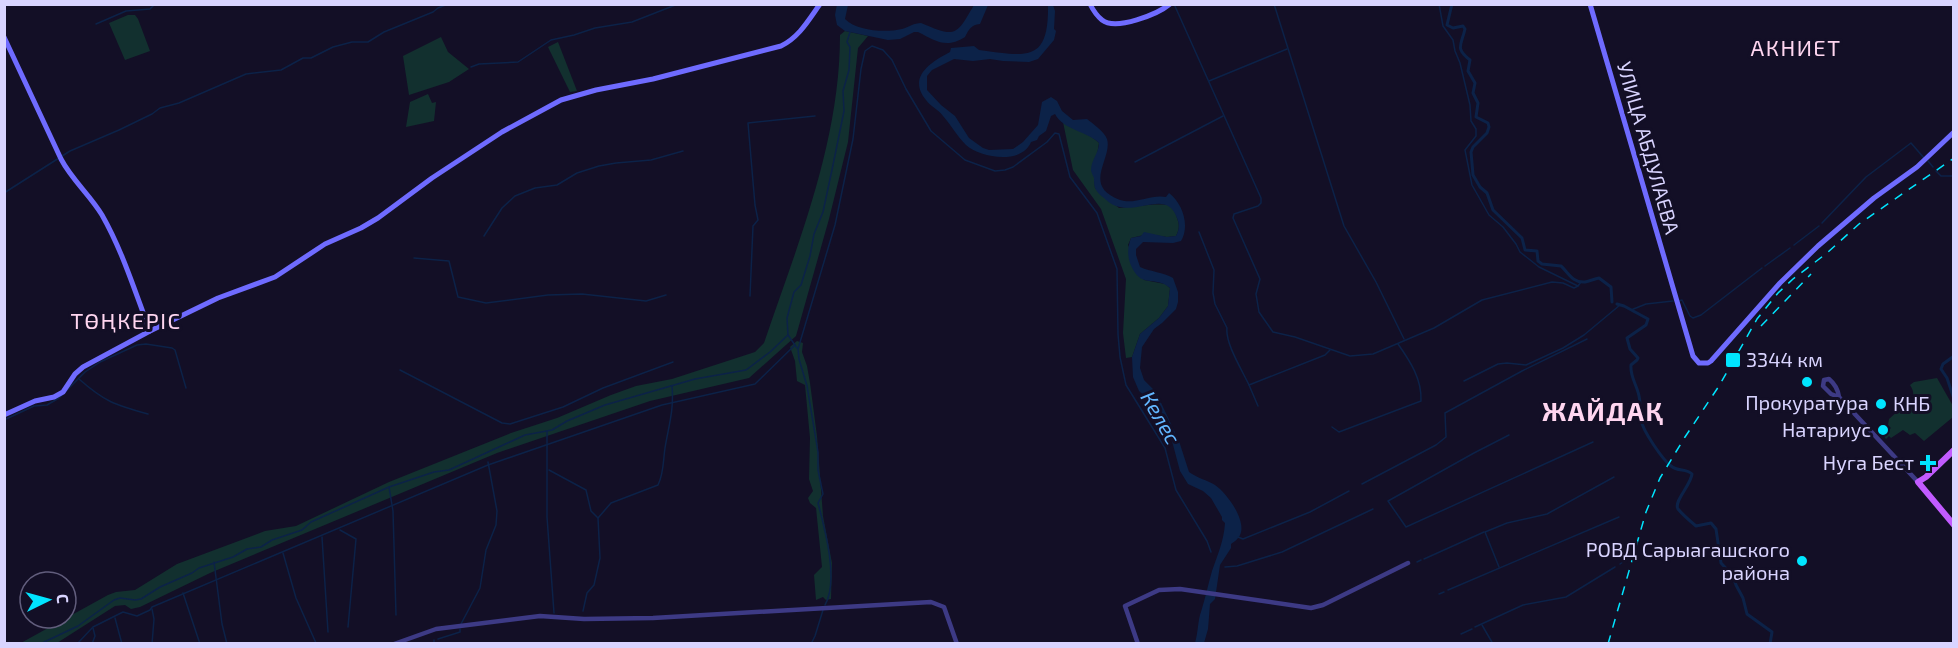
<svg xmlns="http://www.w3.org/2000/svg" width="1958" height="648" font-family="'Exo 2',sans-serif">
  <rect width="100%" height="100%" fill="#130f26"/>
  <!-- green -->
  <g fill="#12302f">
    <polygon points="128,15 135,15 138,19 150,51 125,60 109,23"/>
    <path d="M845,31l23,5 -10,12 -10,94 -19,77 -33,117 -47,42 -99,23 -153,52 -287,120 -70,34 -9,2 -6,-4 -10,1 -58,37 -38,1 89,-49 8,-3 19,-2 42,-26 88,-33 31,-5 93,-44 122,-49 46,-15 54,-23 25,-9 36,-7 83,-27 9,-9c34,-100 76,-201 76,-308z"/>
    <polygon points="441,37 448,52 469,69 449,82 409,95 403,56"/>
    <polygon points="558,42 577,91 570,92 548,47"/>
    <polygon points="428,94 432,103 436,102 434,121 406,127 410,102"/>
    <path d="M1063,122c11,7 26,11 36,21l-2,12 -4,7 2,26 24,20c9,-1 45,-6 51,-2 4,3 6,8 7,12 3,7 2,12 -1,18l-9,1 -19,-3 -17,4 -3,7 16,35 21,4 5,4 -2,18 -9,12 -19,16 -8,23 -6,1 -3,-25 3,-54 -25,-70 -28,-39z"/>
    <polygon points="797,341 803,343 802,352 807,366 810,383 817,436 823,516 832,563 831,599 826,600 823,597 816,600 814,575 822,567 816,508 810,503 808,498 813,491 809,479 810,438 805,385 797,381 795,361 790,347"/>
    <path d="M1937,378l16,28v11l-29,24 -9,-8 -5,2 -7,-5 -12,8 -2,-2 -3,3 -3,-4 8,-7 -3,-3 1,-6 9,-8 3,3c9,-9 17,-17 9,-29l4,-3z"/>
  </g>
  <!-- water -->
  <g fill="#0c2248">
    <path d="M837,4l11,1 -3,14c12,12 40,14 57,10 7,-2 12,-6 19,-6 35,15 35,13 53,-18h14l-8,19c-9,1 -11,5 -15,13 -19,12 -29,4 -47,-5h-4l-14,7 -12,1 -43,-9 -8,-6 -2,-10z"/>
    <path d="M1048,5h5l2,6 -1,18 2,2 -2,9 -16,19 -9,3 -26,-1 -13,-2 -17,2 -19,-2 -22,11 -5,6v14l14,15 14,11 14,22 14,10 6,2 24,-1 10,-7 15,-17 4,-23 9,-5 6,4 5,10 11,9 14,-1c6,5 17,12 20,20 6,19 -26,47 13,61 15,5 31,-6 46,-3l3,-4c14,11 21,33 12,48l-8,2 -30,-1 -7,7v6l4,12c11,5 23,5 33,11l5,14v10l-2,7 -14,14 -8,6 -12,18 -2,21 4,12 12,12 23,49 10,31c8,6 18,8 26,13 13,9 35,40 23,53 -2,3 -5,4 -7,6v4l-11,17 -5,34 -5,5 -2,25 -4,14h-9c3,-9 3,-24 6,-31 4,-13 7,-27 11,-41 6,-17 12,-31 13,-48l-3,-3v-3l-11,-19 -8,-7 -15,-7 -8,-13 -8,-30 -21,-31 -4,-12 -8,-7 -6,-14 -1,-20 8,-23 19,-16 9,-12 2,-18c-16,-14 -29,3 -40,-25 -3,-9 -2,-17 1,-25l10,-2 3,-4 23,5 9,-1c3,-6 4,-11 1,-18 -12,-34 -47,7 -73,-20 -3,-2 -8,-7 -9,-10 -1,-3 -1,-7 -1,-10 -1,-2 -3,-7 -3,-8 0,-10 8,-17 8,-27 -12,-12 -36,-13 -44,-29l-4,2 -5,15 -7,5 -2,4 -6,2c-9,23 -51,16 -65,3 -9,-9 -15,-20 -23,-29 -5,-7 -12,-9 -17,-16 -19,-23 5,-38 24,-48l1,-4 23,-2 5,4c47,6 70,14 69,-45z"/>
  </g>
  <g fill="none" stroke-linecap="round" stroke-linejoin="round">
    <!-- stream -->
    <g stroke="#0c2248" stroke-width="1.5">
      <polyline points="1174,4 1261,198 1261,203 1258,206 1234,214 1233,218 1260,279 1256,294 1259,312 1273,332 1295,337 1350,356 1373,354 1434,328 1482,300 1552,282 1563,283 1574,288 1578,286 1581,282"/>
      <polyline points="1274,4 1344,226 1376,282 1404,339"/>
      <polyline points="1439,4 1443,26 1453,40 1455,51 1460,63 1470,105 1471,121 1476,129 1476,136 1465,150 1472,185 1489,215 1503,227 1516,244 1520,252 1539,267 1578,286"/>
      <polyline points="96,24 126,11 150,9 155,4"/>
      <polyline points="471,67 479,64 518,62 551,40 574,35 595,28 632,22 678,4"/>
      <polyline points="1209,81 1287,49"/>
      <polyline points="1928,161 1933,167"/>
      <polyline points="1135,162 1223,116"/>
      <polyline points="1936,171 1941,176 1954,176"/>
      <polyline points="4,193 70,151 119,130 152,114 160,108 179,103 246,74 281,70 303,58 311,58 333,47 352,42 368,42 384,32 433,12 438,8 448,4"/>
      <polyline points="1822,223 1866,177 1911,143 1924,158"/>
      <path d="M1199,232l15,38 -1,23 2,11 12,24c-2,15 15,42 22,57l76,-30 5,-5"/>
      <polyline points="484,236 502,208 515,196 535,188 557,185 577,173 599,166 616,163 651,160 683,151"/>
      <polyline points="1794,245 1819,226"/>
      <polyline points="414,258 449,261 458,297 486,303 548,295 582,294 646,301 666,295"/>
      <polyline points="1765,266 1790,248"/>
      <polyline points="750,296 753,226 758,220 755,205 748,123 815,116"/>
      <polyline points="1678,301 1682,300 1690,316 1693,318 1701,315 1762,268"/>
      <polyline points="1631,310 1646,304 1673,301"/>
      <polyline points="797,348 788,335 787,318 794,292 801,285 810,256 814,234 823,212 833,165 844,111 843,91 849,70 850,47 847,42 850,32"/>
      <polyline points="400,370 502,423 510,424 563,407 603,388 673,362"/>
      <path d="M79,379c26,23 36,26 69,35"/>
      <polyline points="1464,381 1498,364 1507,363 1526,365 1563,348 1584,335 1620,305"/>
      <polyline points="1249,385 1258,406"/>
      <polyline points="4,420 34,406 47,405 59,398 85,372 100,362 137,345 146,344 172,348 175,350 186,388"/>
      <path d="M1332,427l7,5 82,-31c1,-22 -11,-40 -23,-57"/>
      <polyline points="547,431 547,517 554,613"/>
      <polyline points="1509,435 1474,453 1388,501 1406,527 1593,442"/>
      <polyline points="549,470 586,490 591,511 598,518 600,558 594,585 587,593 583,611"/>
      <polyline points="1362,484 1436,445 1446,437 1445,413 1522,371 1587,339"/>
      <polyline points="389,487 393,511 396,615"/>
      <path d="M598,518l13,-15 47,-18c6,-12 5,-24 7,-37 4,-24 9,-37 7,-62"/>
      <polyline points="340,530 356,539 348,627"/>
      <polyline points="322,537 328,632"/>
      <polyline points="1238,537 1243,539 1310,512 1349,491"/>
      <polyline points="283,553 296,598 316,643"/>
      <polyline points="1424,559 1484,532"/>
      <polyline points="214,562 222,624 227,644"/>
      <polyline points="1417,562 1421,560"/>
      <polyline points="1620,564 1626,560 1630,553"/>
      <polyline points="1225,567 1237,566 1282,552 1373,509"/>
      <polyline points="1499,567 1485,532 1507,523 1547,514 1614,477"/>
      <polyline points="1448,590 1619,517"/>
      <polyline points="183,593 200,644"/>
      <polyline points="1439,594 1444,592"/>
      <path d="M825,605c14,-24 0,-76 -7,-102l5,-9 -5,-24v-18l-11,-66 -8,-27 -1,-10 37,-124 18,-86 8,-70 4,-18 7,-5 11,4 9,10 14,29 25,42 34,29 30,11 10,-1 8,-3 34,-25 8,-9 4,1 11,43 27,36 20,56 1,65 2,23 6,28 39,63 11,42 31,51 4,11"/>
      <polyline points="115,618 122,644"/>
      <polyline points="461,624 480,588 486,550 496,525 497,511 488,462"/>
      <polyline points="1482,625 1493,644"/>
      <polyline points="1475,627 1523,605 1566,597 1615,567"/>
      <polyline points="1461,634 1472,629"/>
      <polyline points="438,639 460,632 460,629"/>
      <polyline points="40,644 78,626 114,600 120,598 135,600 141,599 160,587 192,573 199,568 233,557 247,549 261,547 272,540 302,530 311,522 389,487 434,472 449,470 525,435 552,430 567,421 605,405 695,379 746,370 770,352 788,335"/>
      <polyline points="77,644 93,627 123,612 137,616 150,610 152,607 488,465 662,405 755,384 795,345"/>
      <polyline points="92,644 95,636 93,628"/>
      <polyline points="152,644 154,619 152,609"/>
      <polyline points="434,644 434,640"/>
      <polyline points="811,644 815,636 823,610"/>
    </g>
    <!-- canal -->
    <g stroke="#0c2248" stroke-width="3">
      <path d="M1452,4l-5,21 6,3 10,-2 2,3c-4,17 -10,19 5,31l-2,11 7,12 -2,10 5,10 -2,14 12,6 1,4 -2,6 -14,14 -2,5 2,23 7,12 7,6 6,17 29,28 3,12 12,1 1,10 4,3 19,2c7,6 11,17 24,16 5,-1 9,-3 14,-4l12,9 1,15"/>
      <path d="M1617,304l7,2 24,13 -2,6 -19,13 3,11 8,9 -1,2 -6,5c-1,10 4,17 7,27 3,9 2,18 3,28 2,11 21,39 30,46 7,6 15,2 21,8 -1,11 -19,28 -14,35 5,6 12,12 18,17l15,-3 5,6 5,34 12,13 3,9 7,13 4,16 25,18 -2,12"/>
      <polyline points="1954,356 1943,364 1941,369 1947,378 1954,399"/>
    </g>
    <!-- tertiary -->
    <g stroke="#3d3a85" stroke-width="4.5">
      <path d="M1839,397l-8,-3 -8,-8 1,-6 5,-1c6,5 9,10 10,18l79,85"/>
      <polyline points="394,644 436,629 540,616 584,619 653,618 931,602 944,607 957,644"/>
      <polyline points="1138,644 1125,606 1159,590 1180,589 1311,608 1323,605 1408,563"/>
    </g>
    <!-- secondary -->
    <g stroke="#6f6bff" stroke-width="5">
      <path d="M1090,4c3,6 7,12 12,16 14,11 56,-6 68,-16"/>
      <polyline points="1590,4 1693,356 1699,363 1708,363 1711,361 1780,283 1818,246 1874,198 1917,167 1954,132"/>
      <path d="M4,37l57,122c11,21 29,36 41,56 21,37 33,77 48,116"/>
      <path d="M4,415l31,-14 19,-4 9,-5 12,-18 8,-7 67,-36 68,-33 57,-21 50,-33 36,-16 17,-10 54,-40 70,-46 59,-32 35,-10 57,-11 128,-33c18,-9 27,-25 39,-42"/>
    </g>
    <!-- primary -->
    <polyline stroke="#c25bff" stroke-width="6" points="1954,450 1926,477 1918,482 1954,525"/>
    <!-- rail -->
    <g stroke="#00e5ff" stroke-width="1.5" stroke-dasharray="9 8" stroke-linecap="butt">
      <polyline points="1761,326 1811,274"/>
      <polyline points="1608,644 1646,512 1660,478 1685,437 1719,386 1757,319 1778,293 1793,279 1827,253 1859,224 1954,158"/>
    </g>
  </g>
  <!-- markers -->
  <g fill="#00e5ff" stroke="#130f26" stroke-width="2">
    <rect x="1725" y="352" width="16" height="16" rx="3"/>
    <circle cx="1807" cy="382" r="6"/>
    <circle cx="1881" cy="404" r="6"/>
    <circle cx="1883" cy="430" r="6"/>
    <path d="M1925 454h6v6h6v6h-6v6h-6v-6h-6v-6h6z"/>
    <circle cx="1802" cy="561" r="6"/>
  </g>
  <g text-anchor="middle" stroke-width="6" stroke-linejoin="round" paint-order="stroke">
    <!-- street labels -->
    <g font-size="20" fill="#d9d4ff" stroke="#130f26">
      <text transform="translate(1648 148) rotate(74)" y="7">УЛИЦА АБДУЛАЕВА</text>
    </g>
    <!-- poi labels -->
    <g font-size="20" fill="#d9d4ff" stroke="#130f26" text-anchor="end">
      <text x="1746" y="367" text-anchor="start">3344 км</text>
      <text x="1807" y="410" text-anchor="middle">Прокуратура</text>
      <text x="1893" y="411" text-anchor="start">КНБ</text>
      <text x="1871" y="437">Натариус</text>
      <text x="1914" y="470">Нуга Бест</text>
      <text x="1790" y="557">РОВД Сарыагашского<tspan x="1790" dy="23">района</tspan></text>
    </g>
    <!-- water labels -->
    <g font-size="21" font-style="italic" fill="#62b6ff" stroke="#130f26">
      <text transform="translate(1160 418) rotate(60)" y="7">Келес</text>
    </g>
    <!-- quarter labels -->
    <g font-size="22" letter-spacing="1.5" fill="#ffd6f0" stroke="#130f26">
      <text x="1796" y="56">АКНИЕТ</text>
      <text x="126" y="329">ТӨҢКЕРІС</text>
    </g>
    <!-- district labels -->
    <g font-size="26" font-weight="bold" letter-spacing="1.5" fill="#ffd6f0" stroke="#130f26">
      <text x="1603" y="421">ЖАЙДАҚ</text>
    </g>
  </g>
  <!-- border -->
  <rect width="1958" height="648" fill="none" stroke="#d9d4ff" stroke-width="12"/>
  <!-- north arrow -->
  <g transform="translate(48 600) rotate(85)"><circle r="28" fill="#130f26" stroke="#625e7d" stroke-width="1.5"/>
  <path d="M0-4.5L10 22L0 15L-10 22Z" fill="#00e5ff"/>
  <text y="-9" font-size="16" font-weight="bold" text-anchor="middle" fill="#d9d4ff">С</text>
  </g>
</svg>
